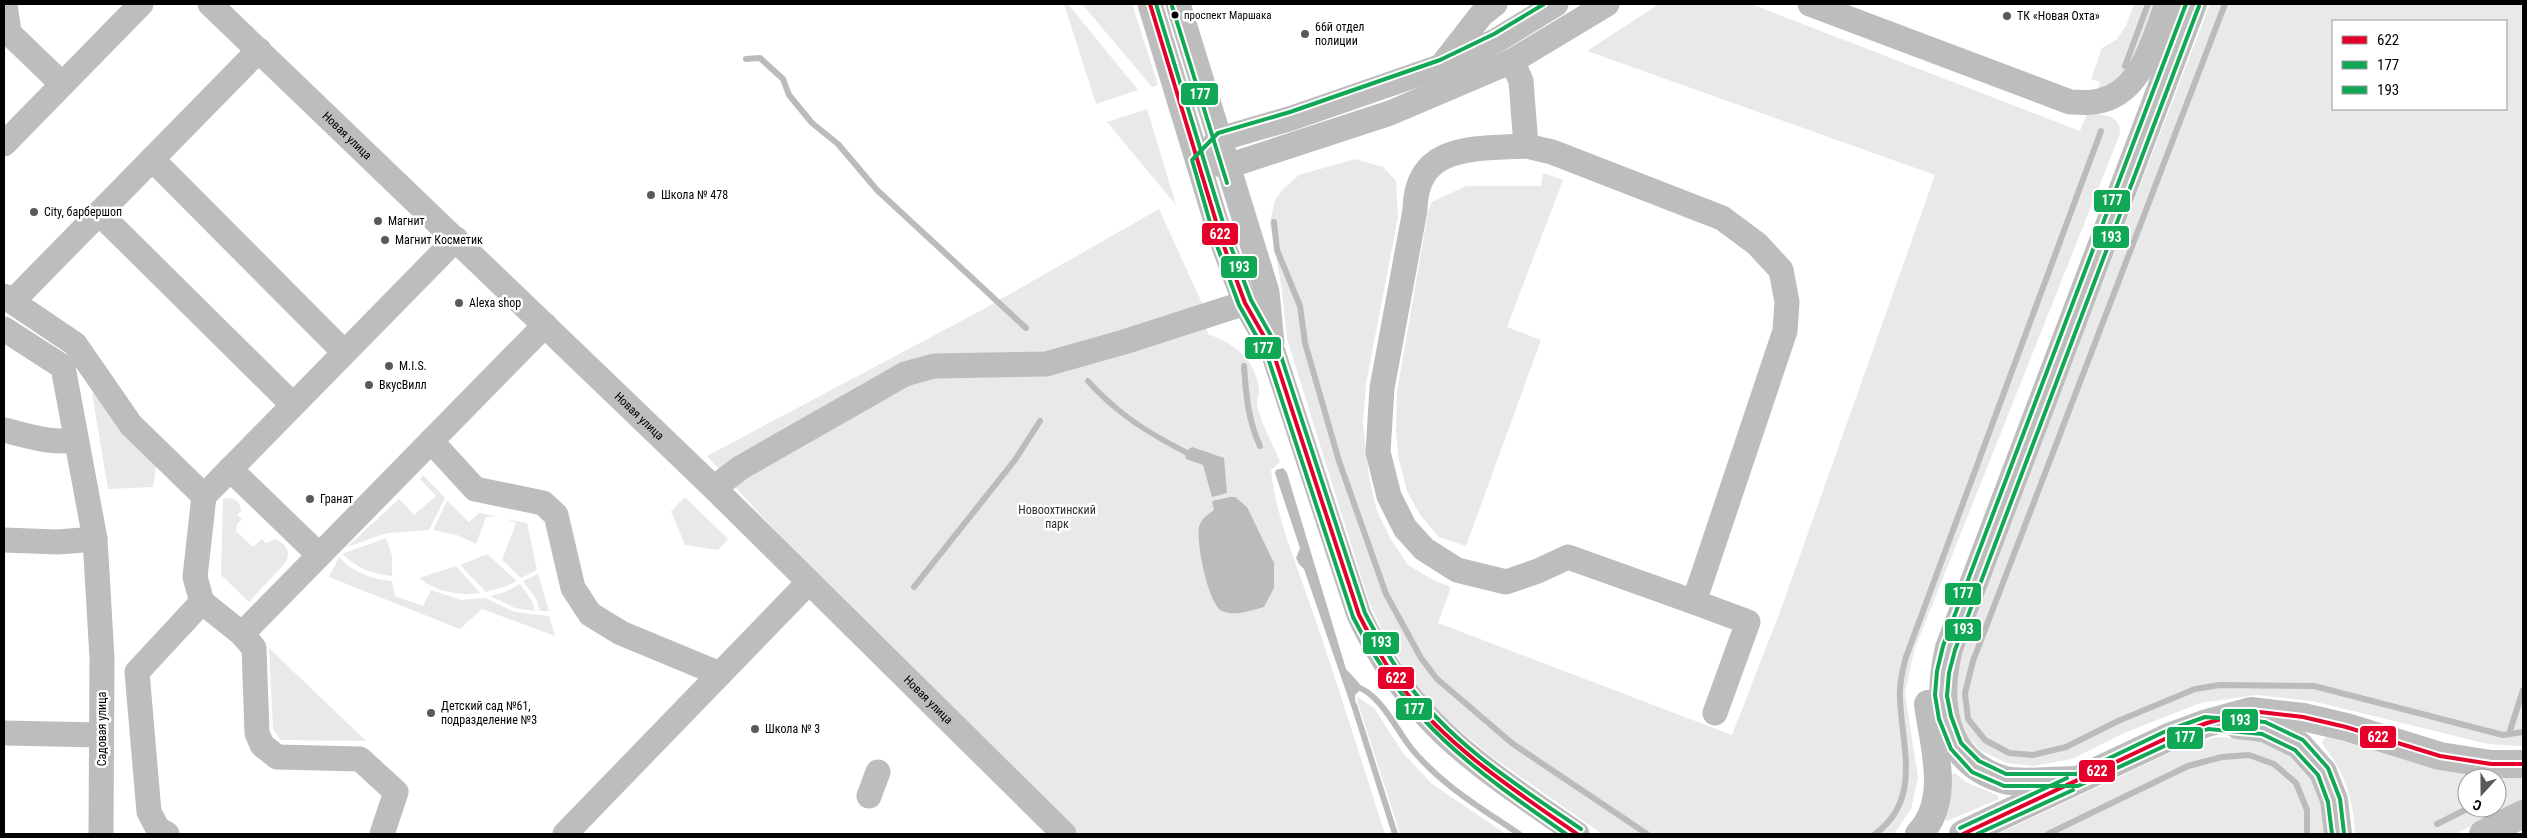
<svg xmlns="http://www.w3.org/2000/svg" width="2527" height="838" font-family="'Roboto Condensed',sans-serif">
  <rect width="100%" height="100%" fill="#fff"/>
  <!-- green -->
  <g fill="#e9e9e9" fill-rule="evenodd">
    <polygon points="1064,4 1068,4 1138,90 1096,104"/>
    <polygon points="1082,4 1132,4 1158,85 1152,87"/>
    <path d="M1659,4h92l329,127 7,-18c16,2 34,1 33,21l-206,517 -9,42 13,85 -7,31 -17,25h-292l-114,-80 -55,-46 -25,-34 -27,-46 -12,-26 -82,-263 -5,-49 -12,-67 5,-23 9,-12 15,-13 56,-16 28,8 13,14 2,36 -32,167 -3,39 6,54 8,34 13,27 18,27 25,15 18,7 -13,36 294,112 49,-126 154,-434 -348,-124z"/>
    <path d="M2134,4h21c-8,20 -16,56 -31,71 -7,8 -17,11 -27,15l3,-8 -9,-3 11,-31 14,-8 10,-14z"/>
    <path d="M2210,4h313v742l-35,-2 -176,-43 -55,-6 -57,8 -76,30 -52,26 -39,7 -27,-3 -26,-13 -16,-17 -7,-21 -3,-31 6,-28zM2333,21h173v88h-173z"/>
    <polygon points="1147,109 1176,205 1107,122"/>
    <polygon points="1543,173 1563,180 1507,327 1541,340 1466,546 1439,537 1420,515 1407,491 1398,456 1396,431 1397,392 1428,212 1432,202 1466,186 1541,186"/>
    <path d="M1159,209l42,92 7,33c27,10 47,25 51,55 1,6 -2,10 -2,15 4,21 16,39 23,58l-9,8c5,48 25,92 40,137 26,75 50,152 74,227h-314l-137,-128 -227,-250 273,-145z"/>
    <polygon points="101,388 156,466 153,487 108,489 92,394"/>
    <polygon points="423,475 445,498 429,530 387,533 347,547 399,499 414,515 436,496 420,479"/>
    <polygon points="685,497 728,539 718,550 685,545 671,511"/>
    <path d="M228,498c9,1 12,4 13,13l-4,4 5,4 -5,5 -1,7 17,16 9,-8 4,4 9,-4c11,5 16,12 11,23l-37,40 -28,-27 2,-76z"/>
    <polygon points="447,501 469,522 479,513 496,516 486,517 476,544 457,535 433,530"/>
    <polygon points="506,519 527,523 537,570 521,578 502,560 516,523"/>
    <path d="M386,538l6,18v20c-20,-2 -35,-8 -50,-22z"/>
    <polygon points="487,554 517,581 504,587 486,592 460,565"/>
    <path d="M339,557c15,16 32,22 53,24l3,15 28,10 8,-16 30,10 24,-2 30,14 34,4 6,20 -73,-27 -22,20 -131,-52z"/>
    <path d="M456,566l24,27c-22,3 -43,-1 -61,-15z"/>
    <polygon points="538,574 549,611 540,611 536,599 523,581"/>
    <polygon points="520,584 532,601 535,611 515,608 490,596 505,592"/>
    <polygon points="269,648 366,741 281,740 273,729"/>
    <polygon points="1358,697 1374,708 1403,753 1432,784 1506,834 1400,834 1357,700"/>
    <polygon points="2216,737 2258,739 2291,756 2311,778 2324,804 2325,834 1998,834 2176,750"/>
    <path d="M2327,737l110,31 86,9v24l-68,33h-100c-2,-38 -10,-60 -33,-91l2,-5zM2467,778h30v30h-30z"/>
    <polygon points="1955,773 1966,782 1997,795 1999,799 1947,821 1943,819 1951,775"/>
  </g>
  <!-- water -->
  <g fill="#bbb">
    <path d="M1086,378h3c31,34 59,52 99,72l4,-3 32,11 3,35 -15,4 -9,-32 -17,-6 -1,-4c-38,-20 -71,-40 -100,-73z"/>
    <polygon points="1283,468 1287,473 1346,669 1359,683 1362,688 1355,695 1356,712 1351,706 1304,569 1299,564 1296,558 1300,548 1275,473 1276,470"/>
    <path d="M1230,497h5l12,10 27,56v25l-10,19c-13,3 -29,10 -42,4 -14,-7 -26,-69 -23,-84 2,-8 8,-12 15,-17l-2,-9z"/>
  </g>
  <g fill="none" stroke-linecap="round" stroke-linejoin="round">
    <!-- stream -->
    <g stroke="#bbb" stroke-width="6">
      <polyline points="2225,4 1973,661 1965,693 1968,719 1985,740 2009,753 2033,755 2066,747 2118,721 2195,689 2220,685 2314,686 2503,735 2523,732"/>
      <polyline points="746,59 760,58 783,79 789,95 812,123 838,144 877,190 1026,328"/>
      <polyline points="2125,66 2148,4"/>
      <polyline points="1274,222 1277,250 1300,306 1305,343 1339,461 1386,594 1421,658 1437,679 1513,744 1647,834"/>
      <path d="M1244,366c2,29 4,54 16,80"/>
      <polyline points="914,587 1015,460 1040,421"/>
      <path d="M1355,686c26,8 40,42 56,62 29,36 70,60 108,86"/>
      <polyline points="1354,705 1395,834"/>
      <polyline points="2509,734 2523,690"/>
      <polyline points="2497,790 2501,783"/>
      <polyline points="2437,824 2469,808"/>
      <path d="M1875,834c47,-34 27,-86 25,-135 -1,-14 2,-28 6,-42l195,-526"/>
      <polyline points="2048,834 2188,766 2222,757 2249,755 2274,764 2296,783 2307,810 2307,834"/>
    </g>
    <!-- minor -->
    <g stroke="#bdbdbd" stroke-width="25">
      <polyline points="5,4 9,33 62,84"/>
      <path id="s1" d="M210,4l504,484 350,346"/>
      <path d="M1150,4l72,237 23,62 28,49 86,263c52,110 122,152 218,219"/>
      <polyline points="1178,4 1267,292 1272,343"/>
      <path d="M1810,4l260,98c8,0 16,1 23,0 48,-5 60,-61 74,-98"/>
      <polyline points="1512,61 1521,81 1526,146"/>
      <polyline points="1443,64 1481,15 1495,4"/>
      <polyline points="4,144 141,4"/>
      <path d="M1526,146l26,6 170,66 35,26 24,26 6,32 -2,29 -91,271 -126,-45 -30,14 -32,11 -49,-12 -33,-21 -19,-21 -16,-32 -11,-44 4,-64 33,-178c1,-67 60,-61 111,-64z"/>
      <polyline points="152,159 344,352"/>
      <polyline points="1198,160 1228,166 1390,113 1512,61 1607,4"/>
      <polyline points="1198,160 1220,139 1292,118 1442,66 1497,40 1556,4"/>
      <polyline points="99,213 293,405"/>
      <polyline points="4,296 75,344 131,425 204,496 195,577 202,602 242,634 254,648 257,733 262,745 277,757 360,759 396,792 382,834"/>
      <polyline points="13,301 259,50"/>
      <polyline points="4,329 63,367 95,539 102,658 101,834"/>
      <path d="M4,430c25,6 47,14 72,10"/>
      <polyline points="431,441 475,489 543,503 556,515 573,588 590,614 621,633 720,674"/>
      <polyline points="230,469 319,555"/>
      <polyline points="714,488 740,468 905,374 934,366 1046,364 1124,342 1245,303"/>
      <polyline points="204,496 456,239"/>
      <polyline points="4,540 58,542 95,539"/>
      <polyline points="1694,602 1748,622 1715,713"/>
      <polyline points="242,634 545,325"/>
      <polyline points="4,733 101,735"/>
      <polyline points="869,796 878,772"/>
      <polyline points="167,834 158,829 149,812 137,672 202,602"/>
      <polyline points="565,834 809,582"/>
    </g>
    <!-- major -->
    <g stroke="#bdbdbd" stroke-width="28">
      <polyline points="2238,725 2264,728 2299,745 2323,772 2334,800 2338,834"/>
      <path d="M2077,780c-17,0 -58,4 -72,0 -63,-18 -69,-78 -56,-132l244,-644"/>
      <path d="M1919,834c33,-34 14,-90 9,-130"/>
      <polyline points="1963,834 2169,737 2207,723 2251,711 2303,717 2346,727 2440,756 2491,764 2523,764"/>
      <polyline points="2483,834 2523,814"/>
    </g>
    <!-- bus-1 casing -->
    <g stroke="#fff" stroke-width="8">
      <g id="bus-1">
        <path d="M1150,4l72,237 23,62 28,49 86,263c13,25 26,50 43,72 47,61 112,103 175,147"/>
        <polyline points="1963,834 2169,737 2207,723 2251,711 2303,717 2346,727 2440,756 2491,764 2523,764"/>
      </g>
    </g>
    <!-- bus-2 casing -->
    <g stroke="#fff" stroke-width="8">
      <g id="bus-2">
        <path d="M1544,4l-50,30 -54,26 -150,52 -72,21 -26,27 24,83 23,62 28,50 86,262c53,105 120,152 213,217"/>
        <polyline points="2186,4 1943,646 1937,671 1935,695 1939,719 1951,749 1972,772 2004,786 2078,786 2171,743 2208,729 2262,734 2295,750 2318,775 2328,802 2332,834"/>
        <polyline points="1172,6 1227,183"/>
        <polyline points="1977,834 2073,790"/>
      </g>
    </g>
    <!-- bus-3 casing -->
    <g stroke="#fff" stroke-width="8">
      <g id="bus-3">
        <path d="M1156,4l72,235 23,61 28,50 86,263c12,23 25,47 41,68 45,63 112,105 175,148"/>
        <polyline points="2199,6 1955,650 1949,673 1947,696 1951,716 1961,743 1979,761 2006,774 2076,774 2166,731 2205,717 2265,722 2303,740 2328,768 2340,799 2344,833"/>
        <polyline points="1960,828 2067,778"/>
      </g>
    </g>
    <!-- bus-1 -->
    <use href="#bus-1" stroke="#e4002b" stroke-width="4"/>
    <!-- bus-2 -->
    <use href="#bus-2" stroke="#10a855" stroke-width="4"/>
    <!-- bus-3 -->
    <use href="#bus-3" stroke="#10a855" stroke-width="4"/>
  </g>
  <!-- markers -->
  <circle fill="#000" stroke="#fff" stroke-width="2" cx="1175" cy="15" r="4.5"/>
  <g fill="#595959" stroke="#fff" stroke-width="2">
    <circle cx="2007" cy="16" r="5"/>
    <circle cx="1305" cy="34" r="5"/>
    <circle cx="651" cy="195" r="5"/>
    <circle cx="34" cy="212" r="5"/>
    <circle cx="378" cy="221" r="5"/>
    <circle cx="385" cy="240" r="5"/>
    <circle cx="459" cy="303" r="5"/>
    <circle cx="389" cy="366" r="5"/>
    <circle cx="369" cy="385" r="5"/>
    <circle cx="310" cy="499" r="5"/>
    <circle cx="431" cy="713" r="5"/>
    <circle cx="755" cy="729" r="5"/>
  </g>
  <g text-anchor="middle" stroke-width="5" stroke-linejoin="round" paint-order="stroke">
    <!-- bus labels -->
    <g font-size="11" fill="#000" stroke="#fff" text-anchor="start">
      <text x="1184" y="19">проспект Маршака</text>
    </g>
    <!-- poi labels -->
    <g font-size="12" fill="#000" stroke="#fff" text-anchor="start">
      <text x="2017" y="20">ТК «Новая Охта»</text>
      <text x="1315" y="31">66й отдел<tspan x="1315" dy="14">полиции</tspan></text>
      <text x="661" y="199">Школа № 478</text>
      <text x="44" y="216">City, барбершоп</text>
      <text x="388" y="225">Магнит</text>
      <text x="395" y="244">Магнит Косметик</text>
      <text x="469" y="307">Alexa shop</text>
      <text x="399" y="370">M.I.S.</text>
      <text x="379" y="389">ВкусВилл</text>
      <text x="320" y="503">Гранат</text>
      <text x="441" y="710">Детский сад №61,<tspan x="441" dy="14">подразделение №3</tspan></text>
      <text x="765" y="733">Школа № 3</text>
    </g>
    <!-- street labels -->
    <g font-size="12" fill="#000" stroke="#fff">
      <text dy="4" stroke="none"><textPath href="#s1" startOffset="190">Новая улица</textPath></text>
      <text dy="4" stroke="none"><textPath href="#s1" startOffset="595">Новая улица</textPath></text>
      <text dy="4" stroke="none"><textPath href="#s1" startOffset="1000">Новая улица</textPath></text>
      <text transform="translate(102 729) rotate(-90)" y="4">Садовая улица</text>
    </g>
    <!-- park labels -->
    <g font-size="12" fill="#2e2e2e" stroke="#fff">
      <text x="1057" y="514">Новоохтинский<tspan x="1057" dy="14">парк</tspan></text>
    </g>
  </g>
  <g stroke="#fff" stroke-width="2">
    <rect x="1180" y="82" width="39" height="24" rx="5" fill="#10a855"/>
    <rect x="2093" y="189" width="38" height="24" rx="5" fill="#10a855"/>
    <rect x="1201" y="222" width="38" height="24" rx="5" fill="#e4002b"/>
    <rect x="2092" y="225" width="38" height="24" rx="5" fill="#10a855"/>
    <rect x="1220" y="255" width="38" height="24" rx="5" fill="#10a855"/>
    <rect x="1244" y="336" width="38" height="24" rx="5" fill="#10a855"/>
    <rect x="1944" y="582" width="38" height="24" rx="5" fill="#10a855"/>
    <rect x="1944" y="618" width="38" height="24" rx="5" fill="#10a855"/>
    <rect x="1362" y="631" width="38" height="24" rx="5" fill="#10a855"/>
    <rect x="1377" y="666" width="38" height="24" rx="5" fill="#e4002b"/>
    <rect x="1395" y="697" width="38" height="24" rx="5" fill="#10a855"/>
    <rect x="2221" y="708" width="38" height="24" rx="5" fill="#10a855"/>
    <rect x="2359" y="725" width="38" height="24" rx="5" fill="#e4002b"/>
    <rect x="2166" y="726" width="38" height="24" rx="5" fill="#10a855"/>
    <rect x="2078" y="759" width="38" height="24" rx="5" fill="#e4002b"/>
  </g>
  <g font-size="14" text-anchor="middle" font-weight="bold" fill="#fff">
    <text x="1200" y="99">177</text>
    <text x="2112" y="205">177</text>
    <text x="1220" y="239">622</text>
    <text x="2111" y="242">193</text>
    <text x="1239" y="272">193</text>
    <text x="1263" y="353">177</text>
    <text x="1963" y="598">177</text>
    <text x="1963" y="634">193</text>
    <text x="1381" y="647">193</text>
    <text x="1396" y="683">622</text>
    <text x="1414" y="714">177</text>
    <text x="2240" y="725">193</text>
    <text x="2378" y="742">622</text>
    <text x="2185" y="742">177</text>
    <text x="2097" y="776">622</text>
  </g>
  <!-- border -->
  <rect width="2527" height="838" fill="none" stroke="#000000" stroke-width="10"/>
  <!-- legend -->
  <rect x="2332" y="20" width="175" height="90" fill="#ffffff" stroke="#999999"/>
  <rect x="2342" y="36" width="25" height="8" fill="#e4002b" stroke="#999999"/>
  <text x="2377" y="45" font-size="15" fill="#000000">622</text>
  <rect x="2342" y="61" width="25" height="8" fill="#10a855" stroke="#999999"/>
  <text x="2377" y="70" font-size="15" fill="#000000">177</text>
  <rect x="2342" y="86" width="25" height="8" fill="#10a855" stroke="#999999"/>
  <text x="2377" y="95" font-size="15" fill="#000000">193</text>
  <!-- north arrow -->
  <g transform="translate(2482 793) rotate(201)"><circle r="24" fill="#ffffff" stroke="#999999"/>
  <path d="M0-4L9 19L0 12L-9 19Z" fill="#595959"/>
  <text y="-8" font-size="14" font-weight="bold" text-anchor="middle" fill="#000000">С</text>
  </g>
</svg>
